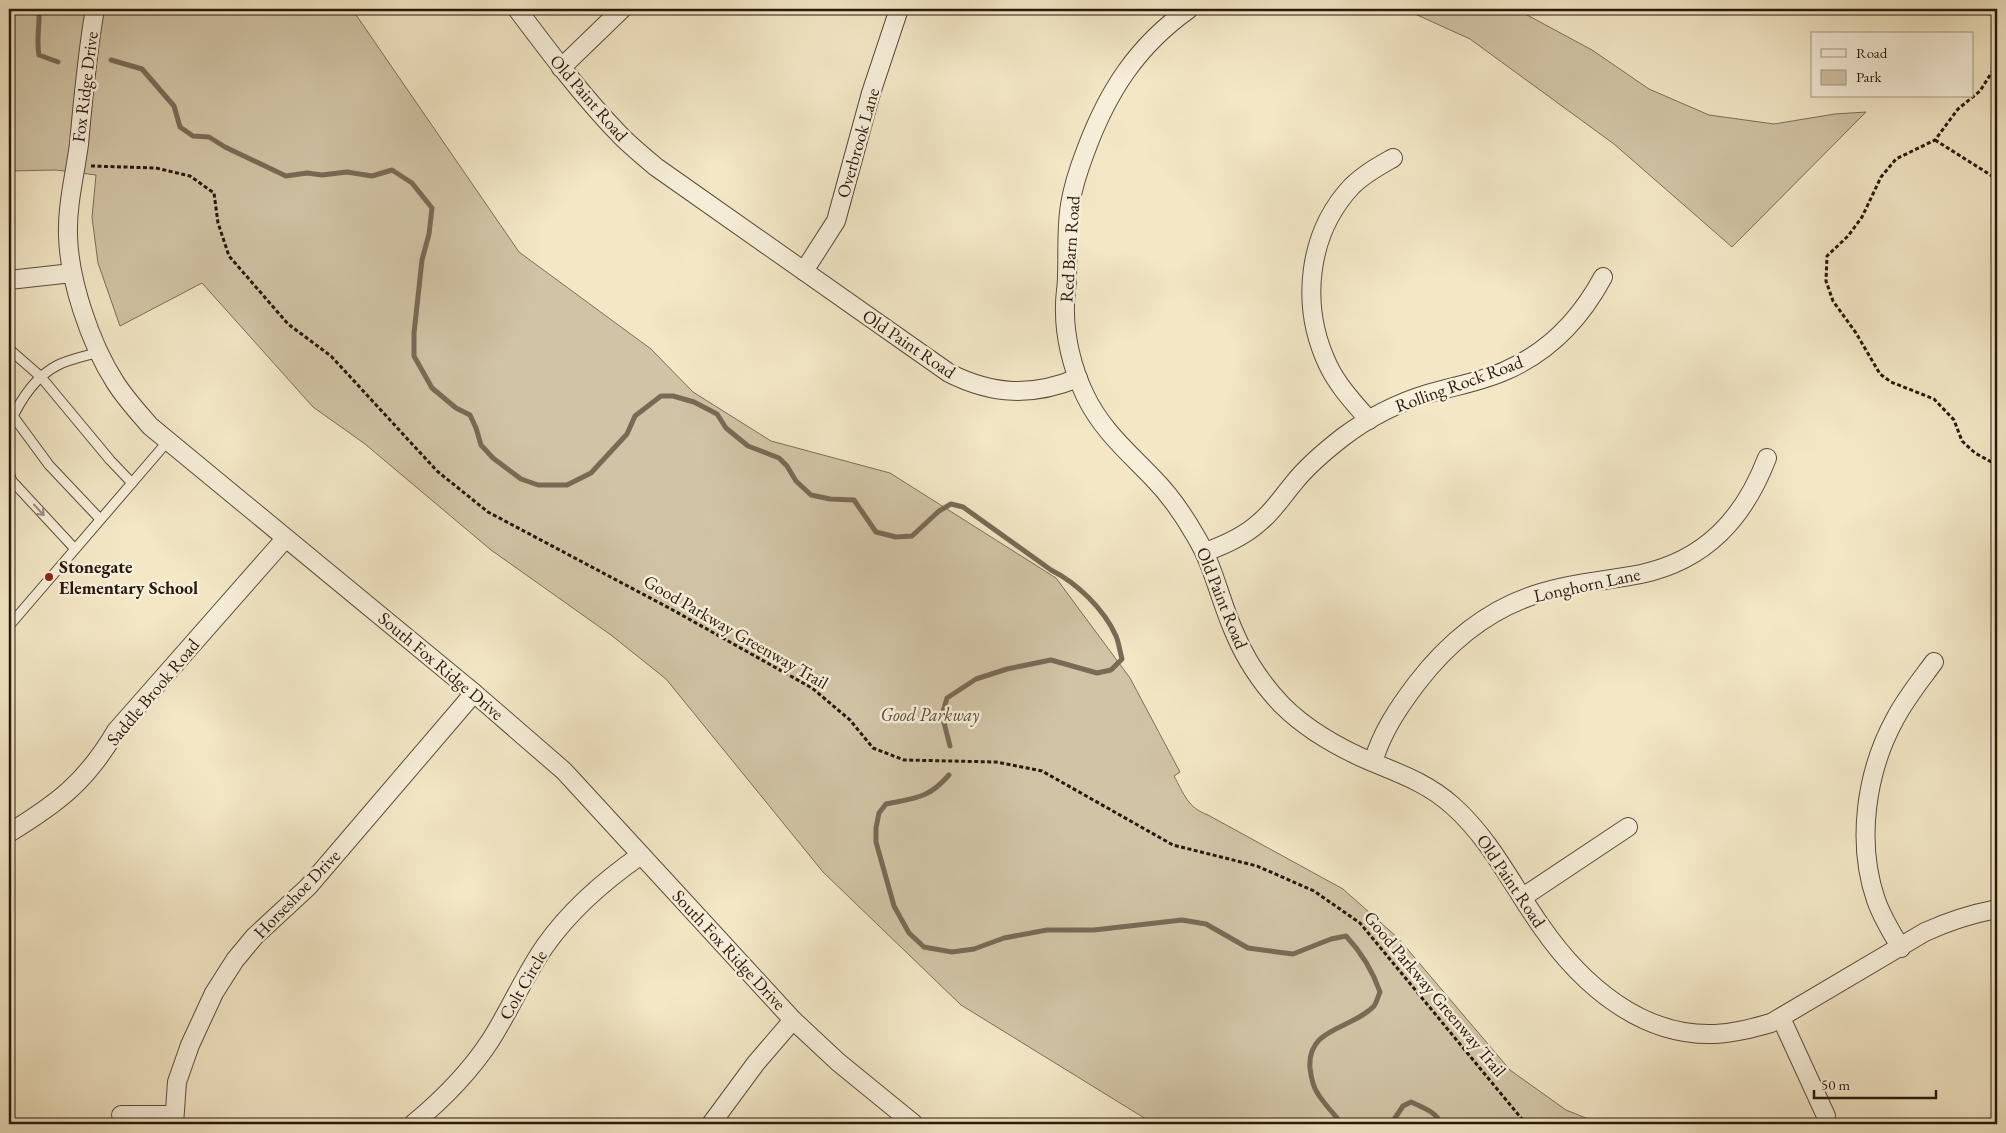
<svg xmlns="http://www.w3.org/2000/svg" width="2006" height="1133" font-family="'EB Garamond',serif">
  <rect width="100%" height="100%" fill="#f3e7c6"/>
  <filter id="stains"><feTurbulence type="fractalNoise" baseFrequency=".004" numOctaves="4"/><feColorMatrix values="0 0 0 0 .2 0 0 0 0 .09 0 0 0 0 .02 0 0 0 .5 -.17"/></filter>
  <radialGradient id="worn" r=".72"><stop offset=".6" stop-color="#630" stop-opacity="0"/><stop offset="1" stop-color="#630" stop-opacity=".3"/></radialGradient>
  <!-- green -->
  <g fill="#d1c4a6" stroke="#7d6e59">
    <path d="M9,9h343l167,243 132,97 42,43 78,49 119,32 166,105 74,100 50,94 -6,4c10,18 14,32 34,39l135,74 55,49 112,132 56,40 35,14h-447l-193,-119 -138,-133 -157,-193 -55,-44 -120,-85 -126,-106 -52,-37 -111,-124 -82,43 -22,-63 -6,-46 4,-42 -40,-5 -47,1z"/>
    <polygon points="1404,9 1516,9 1592,50 1649,89 1709,115 1774,124 1835,114 1866,112 1732,247 1614,144 1470,39"/>
  </g>
  <g fill="none" stroke-linecap="round" stroke-linejoin="round">
    <!-- stream -->
    <g stroke="#796a56" stroke-width="5">
      <path d="M39,9c1,16 -3,30 0,46l19,7"/>
      <path d="M111,60l31,9 32,37 6,21 13,9 16,1 16,10 61,29 21,-3 15,2 25,-3 25,4 20,-6 20,13 20,25 -3,26 -7,26 -8,73v23l18,32 24,20 14,7 6,13 5,17 12,13 28,21 17,6h29l24,-12 36,-39 8,-18 26,-20h12l21,6 23,12 9,14 22,18 31,12 8,8 9,15 15,14 19,4 24,1 22,32 20,5 16,-1 27,-25 12,-7 12,3 88,63c26,13 53,39 65,66 3,7 4,16 6,23l-11,11 -14,3 -46,-13 -44,9 -31,10 -29,19 -5,17 8,31"/>
      <path d="M949,775c-21,24 -34,23 -63,29l-7,9 -3,15v14l18,64 15,27 15,14 28,5 22,-3 30,-11 43,-8h47l88,-10 24,4 42,24 29,4 16,2 38,-15 15,-3c15,16 27,36 34,56 -2,4 -3,10 -6,14 -23,24 -67,21 -64,62 1,9 3,19 8,26 7,11 16,20 24,30"/>
      <path d="M1391,1124l12,-18 8,-4c11,5 26,10 30,22"/>
    </g>
    <!-- service casing -->
    <g stroke="#5c4c3a" stroke-width="11">
      <g id="service">
        <polyline points="9,349 41,377 110,460 132,483"/>
        <polyline points="13,416 49,465 100,519"/>
        <path d="M9,425c10,-23 25,-48 49,-60 12,-6 28,-9 41,-13"/>
        <polyline points="9,473 12,481 75,549"/>
        <polyline points="9,626 168,441"/>
      </g>
    </g>
    <!-- minor casing -->
    <g stroke="#5c4c3a" stroke-width="20">
      <g id="minor">
        <path d="M95,9c-8,45 -12,90 -16,135 -4,31 -12,60 -11,91 1,45 22,108 47,147 10,16 23,30 35,44l324,267 90,78 229,249 45,42 76,62"/>
        <path d="M517,9c33,44 66,88 104,127 11,11 23,21 35,31l293,206c44,22 83,24 129,5"/>
        <path d="M1189,9c-52,37 -81,82 -103,141 -7,18 -13,36 -16,55 -4,24 -2,48 -3,71 0,10 -2,19 -2,29 -1,30 7,63 20,90 16,34 42,56 67,82 17,17 31,37 43,58 19,31 25,66 40,99 11,26 27,50 47,71 25,25 57,43 90,57 29,12 57,22 81,44 38,34 59,79 88,120 40,58 100,111 174,108 20,-1 38,-6 56,-11l154,-91c24,-11 46,-18 72,-23"/>
        <polyline points="561,68 622,9"/>
        <polyline points="804,271 836,221 871,93 899,9"/>
        <polyline points="9,280 72,273"/>
        <path d="M1369,420c-15,-17 -31,-34 -41,-55 -28,-59 -21,-131 24,-179 12,-12 27,-20 41,-28"/>
        <path d="M1205,552c20,-7 40,-16 56,-31 13,-11 21,-24 32,-37 13,-17 32,-33 50,-47 24,-18 54,-34 84,-43 26,-8 55,-12 80,-24 43,-19 74,-52 96,-93"/>
        <path d="M1373,762c9,-30 25,-54 44,-79 30,-39 69,-72 117,-88 35,-12 71,-14 107,-21 65,-14 103,-56 126,-116"/>
        <path d="M9,833c49,-30 77,-51 107,-102l169,-192"/>
        <polyline points="1523,897 1628,827"/>
        <path d="M1901,948c-10,-16 -19,-31 -25,-48 -20,-58 -10,-128 19,-181 11,-21 25,-38 39,-57"/>
        <polyline points="1781,1018 1826,1116"/>
        <polyline points="121,1115 173,1115"/>
        <polyline points="174,1124 177,1082 190,1045 214,993 235,960 255,936 308,887 474,693"/>
        <path d="M413,1124c29,-24 56,-51 77,-83 20,-31 34,-65 55,-95 26,-37 60,-66 96,-91"/>
        <polyline points="711,1124 756,1063 793,1020"/>
      </g>
    </g>
    <!-- path -->
    <g stroke="#29180c" stroke-width="3" stroke-dasharray="4 2.5" stroke-linecap="butt">
      <polyline points="1997,64 1980,91 1958,109 1935,140 1896,159 1881,177 1862,217 1848,236 1827,256 1826,281 1833,301 1856,333 1880,374 1891,382 1934,399 1954,420 1962,441 1975,453 1997,465"/>
      <polyline points="1935,140 1997,179"/>
      <polyline points="91,166 156,168 190,176 214,193 218,223 229,256 288,324 331,356 437,471 488,512 671,609 812,688 850,720 873,748 904,760 996,762 1042,771 1173,845 1257,866 1314,891 1360,923 1526,1124"/>
    </g>
    <!-- service -->
    <use href="#service" stroke="#f7efda" stroke-width="9"/>
    <!-- minor -->
    <use href="#minor" stroke="#f7efda" stroke-width="18"/>
  </g>
  <!-- one-way arrows -->
  <defs><path id="oneway-shaft" d="M-6 0H5M1.5-3L5.5 0L1.5 3" fill="none" stroke-width="1.6" stroke-linecap="round" stroke-linejoin="round" transform="scale(1.25)"/></defs>
  <use stroke="#9a8e7d" href="#oneway-shaft" transform="translate(39 510) rotate(47)"/>
  <!-- markers -->
  <circle fill="#8f2418" stroke="#f7efda" stroke-width="2" cx="49" cy="577" r="5"/>
  <g text-anchor="middle" stroke-width="5" stroke-linejoin="round" paint-order="stroke">
    <!-- street labels -->
    <g font-size="18" fill="#29180c" stroke="#f7efda">
      <text transform="translate(85 87) rotate(-83)" y="6">Fox Ridge Drive</text>
      <text transform="translate(589 98) rotate(49)" y="6">Old Paint Road</text>
      <text transform="translate(858 143) rotate(-74)" y="6">Overbrook Lane</text>
      <text transform="translate(1070 249) rotate(-86)" y="6">Red Barn Road</text>
      <text transform="translate(909 344) rotate(34)" y="6">Old Paint Road</text>
      <text transform="translate(1459 384) rotate(-20)" y="6">Rolling Rock Road</text>
      <text transform="translate(1587 585) rotate(-12)" y="6">Longhorn Lane</text>
      <text transform="translate(1222 598) rotate(68)" y="6">Old Paint Road</text>
      <text transform="translate(736 632) rotate(30)" y="6">Good Parkway Greenway Trail</text>
      <text transform="translate(441 666) rotate(40)" y="6">South Fox Ridge Drive</text>
      <text transform="translate(153 692) rotate(-50)" y="6">Saddle Brook Road</text>
      <text transform="translate(1511 881) rotate(56)" y="6">Old Paint Road</text>
      <text transform="translate(297 894) rotate(-46)" y="6">Horseshoe Drive</text>
      <text transform="translate(729 950) rotate(47)" y="6">South Fox Ridge Drive</text>
      <text transform="translate(523 985) rotate(-60)" y="6">Colt Circle</text>
      <text transform="translate(1435 994) rotate(50)" y="6">Good Parkway Greenway Trail</text>
    </g>
    <!-- poi labels -->
    <g font-size="18" font-weight="bold" fill="#29180c" stroke="#f7efda" text-anchor="start">
      <text x="59" y="573">Stonegate<tspan x="59" dy="21">Elementary School</tspan></text>
    </g>
    <!-- park labels -->
    <g font-size="18" font-style="italic" fill="#5b4c3a" stroke="#f7efda">
      <text x="930" y="721">Good Parkway</text>
    </g>
  </g>
  <!-- margin -->
  <rect width="2006" height="1133" fill="none" stroke="#f3e7c6" stroke-width="30"/>
  <rect x="10" y="10" width="1986" height="1113" fill="none" stroke="#29180c" stroke-width="2.5"/>
  <rect x="15" y="15" width="1976" height="1103" fill="none" stroke="#29180c"/>
  <!-- legend -->
  <rect x="1811" y="32" width="162" height="65" fill="#f7efda" stroke="#a59988"/>
  <rect x="1821" y="49" width="25" height="8" fill="#f7efda" stroke="#a59988"/>
  <text x="1856" y="58" font-size="15" fill="#29180c">Road</text>
  <rect x="1821" y="70" width="25" height="15" fill="#d1c4a6" stroke="#a59988"/>
  <text x="1856" y="82" font-size="15" fill="#29180c">Park</text>
  <!-- scale -->
  <path d="M1814 1090v8h122v-8" fill="none" stroke="#29180c" stroke-width="2.5"/>
  <text x="1821" y="1090" font-size="15" fill="#29180c" stroke="#f7efda" stroke-width="4" paint-order="stroke">50 m</text>
  <rect width="100%" height="100%" filter="url(#stains)"/>
  <rect width="100%" height="100%" fill="url(#worn)"/>
</svg>
